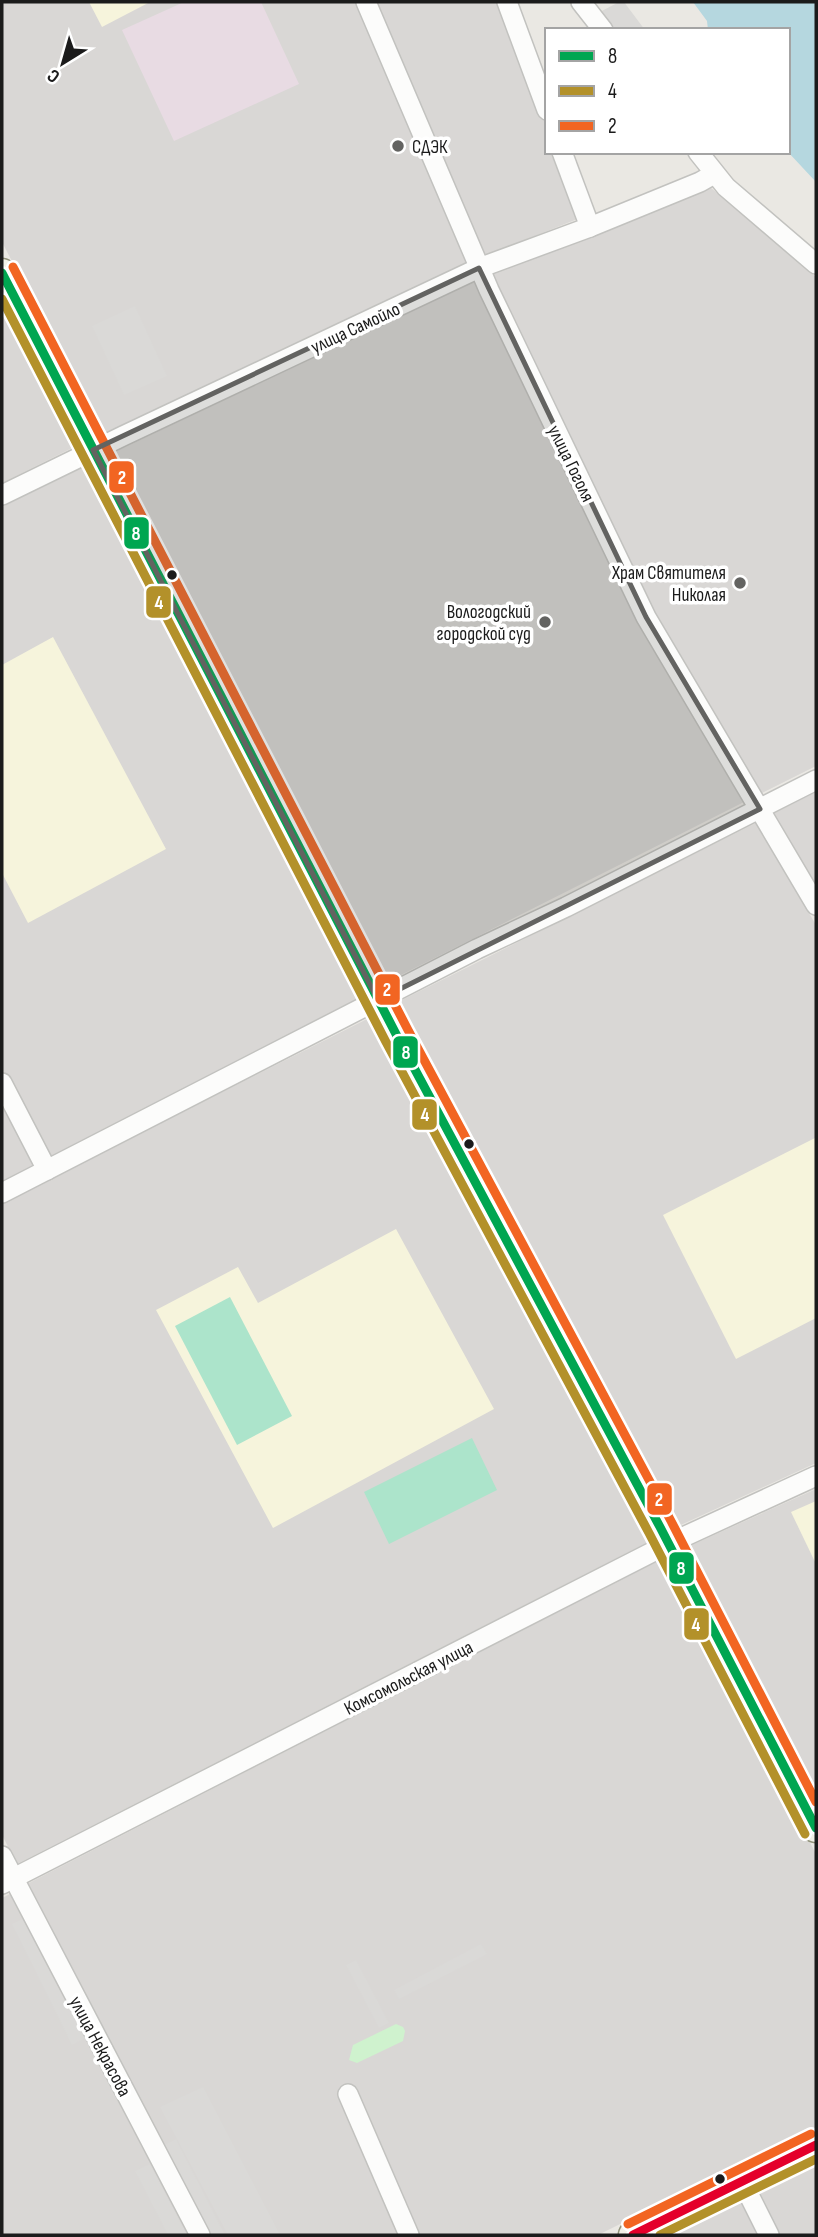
<svg xmlns="http://www.w3.org/2000/svg" width="818" height="2237" font-family="'Sofia Sans Condensed',sans-serif">
  <rect width="100%" height="100%" fill="#eae8e3"/>
  <!-- residential -->
  <g fill="#d9d7d5">
    <polygon points="2,2 500,2 547,128 547,152 556,152 580,218 476,259 103,436 2,242"/>
    <polygon points="710,187 816,277 816,766 762,793 654,614 490,274"/>
    <polygon points="476,280 744,802 383,984 111,454"/>
    <polygon points="2,297 78,445 2,483"/>
    <polygon points="88,465 364,997 49,1158 2,1069 2,507"/>
    <polygon points="816,792 816,887 773,814"/>
    <polygon points="756,823 816,925 816,1463 672,1529 394,1004"/>
    <polygon points="373,1016 652,1540 17,1864 2,1835 2,1203"/>
    <polygon points="2,1098 37,1165 2,1183"/>
    <polygon points="816,1489 816,1805 683,1549"/>
    <polygon points="661,1559 816,1854 816,2127 598,2235 212,2235 27,1884"/>
    <polygon points="10,1894 188,2235 2,2235 2,1898"/>
    <polygon points="816,2164 816,2235 780,2235 759,2192"/>
    <polygon points="742,2202 758,2235 674,2235"/>
  </g>
  <!-- industrial -->
  <polygon fill="#e8dbe3" points="184,2 261,2 299,84 174,141 122,30"/>
  <!-- education -->
  <g fill="#f6f4dc">
    <polygon points="89,2 150,2 102,27"/>
    <polygon points="53,637 166,849 28,923 2,873 2,665"/>
    <polygon points="815,1138 816,1318 736,1359 663,1215"/>
    <polygon points="396,1229 494,1409 273,1528 156,1310 238,1267 258,1303"/>
    <polygon points="816,1501 816,1564 791,1512"/>
  </g>
  <!-- park -->
  <polygon fill="#cff2ce" points="396,2024 403,2027 405,2031 403,2041 357,2063 349,2060 353,2045"/>
  <!-- pitch -->
  <g fill="#ace4cb">
    <polygon points="230,1297 292,1416 237,1445 175,1326"/>
    <polygon points="472,1438 497,1490 389,1544 364,1492"/>
  </g>
  <!-- parking -->
  <g fill="#dad9d7">
    <polygon points="619,2 624,2 645,30 612,30 598,13"/>
    <polygon points="135,306 167,376 124,395 92,326"/>
    <polygon points="29,1916 89,2036 72,2045 12,1924"/>
    <polygon points="481,1944 487,1954 399,1999 394,1990"/>
    <polygon points="356,1960 389,2023 379,2028 346,1965"/>
    <polygon points="203,2087 280,2235 228,2235 160,2107"/>
    <polygon points="176,2139 225,2235 209,2235 162,2146"/>
    <polygon points="150,2164 187,2235 168,2235 135,2171"/>
  </g>
  <!-- water -->
  <polygon fill="#b5d7df" points="693,2 816,2 816,182 788,152 788,30 708,30 707,21"/>
  <g fill="none" stroke-linecap="round" stroke-linejoin="round">
    <!-- street casing -->
    <g stroke="#c2c2bf" stroke-width="22">
      <g id="street">
        <polyline points="366,2 489,290 646,617 816,905"/>
        <polyline points="507,2 547,110"/>
        <polyline points="581,2 603,30"/>
        <polyline points="562,152 590,227"/>
        <polyline points="698,152 726,187 816,264"/>
        <polyline points="2,495 123,436 479,268 590,227 700,182 714,174"/>
        <polyline points="2,1083 47,1170"/>
        <polyline points="2,1193 477,949 566,907 816,780"/>
        <polyline points="2,1856 200,2235"/>
        <polyline points="2,1884 668,1544 816,1476"/>
        <polyline points="348,2094 409,2235"/>
        <polyline points="742,2181 769,2235"/>
      </g>
    </g>
    <!-- secondary casing -->
    <g stroke="#92937b" stroke-width="31">
      <g id="secondary">
        <polyline points="2,273 397,1036 660,1527 816,1828"/>
        <polyline points="633,2235 816,2145"/>
      </g>
    </g>
    <!-- street -->
    <use href="#street" stroke="#fcfcfb" stroke-width="19"/>
    <!-- secondary -->
    <use href="#secondary" stroke="#f2f1e8" stroke-width="28"/>
    <!-- bus-1 casing -->
    <g stroke="#fff" stroke-width="14">
      <polyline id="bus-1" points="2,273 397,1036 660,1527 816,1828"/>
    </g>
    <!-- bus-2 casing -->
    <g stroke="#fff" stroke-width="14">
      <g id="bus-2">
        <polyline points="2,299 386,1042 649,1533 805,1834"/>
        <polyline points="660,2235 816,2159"/>
      </g>
    </g>
    <!-- bus-3 casing -->
    <g stroke="#fff" stroke-width="14">
      <g id="bus-3">
        <polyline points="13,267 408,1030 671,1521 816,1802"/>
        <polyline points="628,2224 811,2134"/>
      </g>
    </g>
    <!-- bus-4 casing -->
    <g stroke="#fff" stroke-width="14">
      <polyline id="bus-4" points="633,2235 816,2145"/>
    </g>
    <!-- bus-1 -->
    <use href="#bus-1" stroke="#00a651" stroke-width="9"/>
    <!-- bus-2 -->
    <use href="#bus-2" stroke="#b3912a" stroke-width="9"/>
    <!-- bus-3 -->
    <use href="#bus-3" stroke="#f26522" stroke-width="9"/>
    <!-- bus-4 -->
    <use href="#bus-4" stroke="#e4002b" stroke-width="9"/>
  </g>
  <!-- marked area -->
  <path fill="#636361" fill-opacity="0.2" stroke="#636361" stroke-width="5" stroke-linejoin="round" d="M479,268l167,349 114,192 -382,191 -285,-550z"/>
  <!-- markers -->
  <g fill="#636361" stroke="#fff" stroke-width="2.5">
    <circle cx="398" cy="146" r="7"/>
    <circle cx="740" cy="583" r="7"/>
    <circle cx="545" cy="622" r="7"/>
  </g>
  <g fill="#1b1b1b" stroke="#fff" stroke-width="2.5">
    <circle cx="172" cy="575" r="6"/>
    <circle cx="469" cy="1144" r="6"/>
    <circle cx="720" cy="2179" r="6"/>
  </g>
  <g text-anchor="middle" stroke-width="7" stroke-linejoin="round" paint-order="stroke">
    <!-- poi labels -->
    <g font-size="19" fill="#1b1b1b" stroke="#fff" text-anchor="end">
      <text x="412" y="153" text-anchor="start">СДЭК</text>
      <text x="726" y="579">Храм Святителя<tspan x="726" dy="22">Николая</tspan></text>
      <text x="531" y="618">Вологодский<tspan x="531" dy="22">городской суд</tspan></text>
    </g>
    <!-- street labels -->
    <g font-size="19" fill="#1b1b1b" stroke="#fff">
      <text transform="translate(355 327) rotate(-25)" y="7">улица Самойло</text>
      <text transform="translate(572 463) rotate(64)" y="7">улица Гоголя</text>
      <text transform="translate(408 1677) rotate(-27)" y="7">Комсомольская улица</text>
      <text transform="translate(101 2046) rotate(62)" y="7">улица Некрасова</text>
    </g>
  </g>
  <g stroke="#fff" stroke-width="2.5">
    <rect x="108" y="460" width="27" height="34" rx="7" fill="#f26522"/>
    <rect x="123" y="516" width="27" height="34" rx="7" fill="#00a651"/>
    <rect x="145" y="585" width="27" height="34" rx="7" fill="#b3912a"/>
    <rect x="374" y="973" width="27" height="33" rx="7" fill="#f26522"/>
    <rect x="392" y="1035" width="27" height="34" rx="7" fill="#00a651"/>
    <rect x="411" y="1098" width="27" height="33" rx="7" fill="#b3912a"/>
    <rect x="646" y="1482" width="27" height="34" rx="7" fill="#f26522"/>
    <rect x="668" y="1551" width="27" height="34" rx="7" fill="#00a651"/>
    <rect x="683" y="1607" width="27" height="34" rx="7" fill="#b3912a"/>
  </g>
  <g font-size="19" text-anchor="middle" font-weight="bold" fill="#fff">
    <text x="122" y="484">2</text>
    <text x="136" y="540">8</text>
    <text x="159" y="609">4</text>
    <text x="387" y="996">2</text>
    <text x="406" y="1059">8</text>
    <text x="425" y="1121">4</text>
    <text x="659" y="1506">2</text>
    <text x="681" y="1575">8</text>
    <text x="696" y="1631">4</text>
  </g>
  <!-- border -->
  <rect width="818" height="2237" fill="none" stroke="#1b1b1b" stroke-width="7"/>
  <!-- legend -->
  <rect x="545" y="28" width="245" height="126" fill="#ffffff" stroke="#a4a4a4" stroke-width="2"/>
  <rect x="559" y="51" width="35" height="10" fill="#00a651" stroke="#a4a4a4" stroke-width="2"/>
  <text x="608" y="63" font-size="21" fill="#1b1b1b">8</text>
  <rect x="559" y="86" width="35" height="10" fill="#b3912a" stroke="#a4a4a4" stroke-width="2"/>
  <text x="608" y="98" font-size="21" fill="#1b1b1b">4</text>
  <rect x="559" y="121" width="35" height="10" fill="#f26522" stroke="#a4a4a4" stroke-width="2"/>
  <text x="608" y="133" font-size="21" fill="#1b1b1b">2</text>
  <!-- north arrow -->
  <g transform="translate(63 63) rotate(217)" stroke="#ffffff" stroke-width="5" paint-order="stroke">
  <path d="M0-5L12 26L0 18L-12 26Z" fill="#1b1b1b"/>
  <text y="-10" font-size="19" font-weight="bold" text-anchor="middle" fill="#1b1b1b">С</text>
  </g>
</svg>
